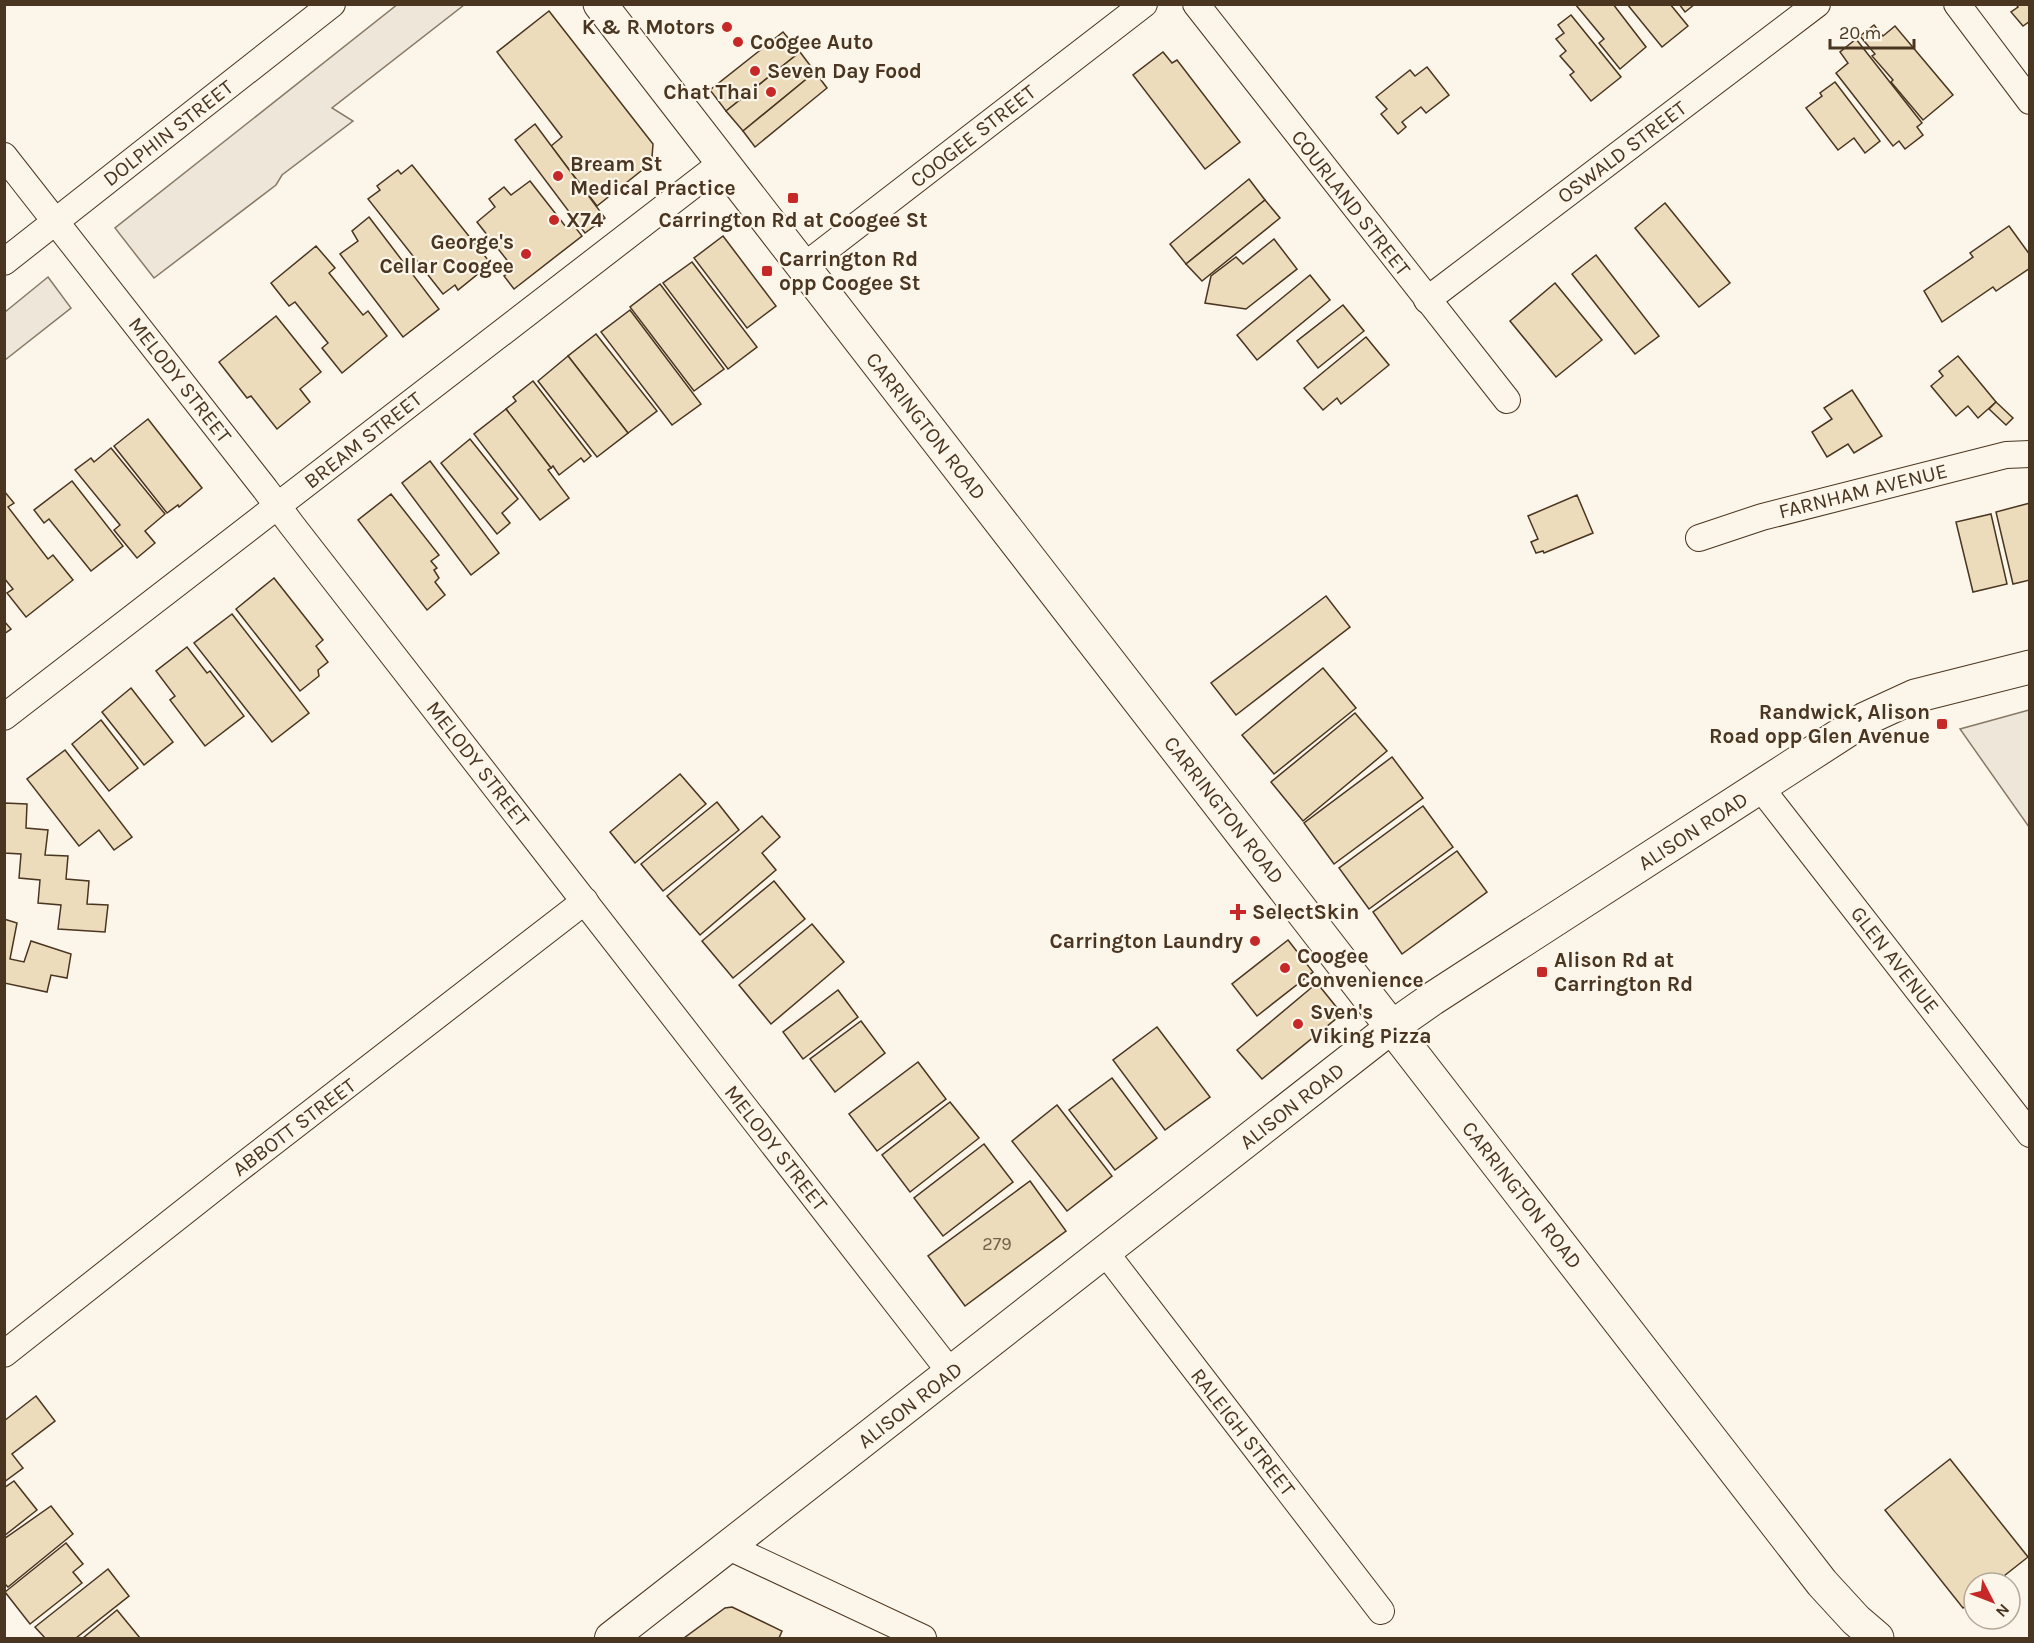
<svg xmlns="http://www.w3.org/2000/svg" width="2034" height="1643" font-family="Karla,sans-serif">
  <rect width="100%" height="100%" fill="#fbf6e9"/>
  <!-- green -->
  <g fill="#ede6d9" stroke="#887966" stroke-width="1.5">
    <polygon points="398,4 464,5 332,108 353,121 282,175 276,185 154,278 115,228"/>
    <polygon points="48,277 71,308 5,360 5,312"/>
    <polygon points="2029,710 2030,710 2029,827 1960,729"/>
  </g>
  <!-- building -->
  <g fill="#ecdcbc" stroke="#4a3520" stroke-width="1.5">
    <polygon points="1575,4 1613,4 1646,47 1620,69 1599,43 1604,39"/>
    <polygon points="1627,4 1670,4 1688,26 1662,47"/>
    <polygon points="1679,4 1695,4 1685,12"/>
    <polygon points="2016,4 2030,4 2030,21 2023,26 2011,12 2018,7"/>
    <polygon points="549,11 653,144 652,157 646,167 597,206 551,146 562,137 497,52"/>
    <polygon points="1571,15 1621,77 1591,101 1570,75 1574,72 1560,56 1566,51 1556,39 1564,33 1558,25"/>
    <polygon points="1874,25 1883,36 1895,26 1953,95 1923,120 1891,82 1893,80 1872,56 1875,54 1860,36"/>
    <polygon points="783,32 800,52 726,111 710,90"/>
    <polygon points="1856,39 1922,123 1917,127 1923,135 1905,149 1899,141 1893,146 1836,73 1848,63 1840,52"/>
    <polygon points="800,52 815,72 743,131 726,111"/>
    <polygon points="1163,52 1172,63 1177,60 1240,142 1205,169 1133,75"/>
    <polygon points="1427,67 1449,95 1426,113 1421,107 1402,122 1406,127 1398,134 1381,114 1387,109 1376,97 1410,70 1415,76"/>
    <polygon points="815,72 827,88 755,147 743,131"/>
    <polygon points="1835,82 1880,141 1865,153 1854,138 1838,150 1806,108 1822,96 1820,93"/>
    <polygon points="535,124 605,218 585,233 515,140"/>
    <polygon points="412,165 488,260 476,269 479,273 458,290 455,285 443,294 368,199 380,190 377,186 398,170 401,174"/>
    <polygon points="1249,179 1265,200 1186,264 1170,244"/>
    <polygon points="530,181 566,227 572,223 582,236 514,289 504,276 514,269 477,222 495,207 489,199 504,187 511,195"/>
    <polygon points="1265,200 1280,218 1202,281 1186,264"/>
    <polygon points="1665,203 1730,283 1699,307 1635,228"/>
    <polygon points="369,217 439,309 403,337 340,254 358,241 352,231"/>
    <polygon points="2009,226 2030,255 2030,268 1996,291 1993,287 1942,322 1924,291 1973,257 1970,253"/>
    <polygon points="723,236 776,306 747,328 694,258"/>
    <polygon points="1274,239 1297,269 1246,309 1205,303 1211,276 1236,257 1243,264"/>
    <polygon points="316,246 335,268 329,273 363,315 368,311 387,336 342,373 322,348 328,343 295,302 289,306 271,283"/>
    <polygon points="1596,255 1659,336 1635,354 1572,274"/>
    <polygon points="692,262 757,347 728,369 663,283"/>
    <polygon points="1310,275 1330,300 1257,360 1237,335"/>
    <polygon points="1555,283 1602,340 1556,377 1510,321"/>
    <polygon points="660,284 724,369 694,391 630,307"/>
    <polygon points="1343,305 1364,331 1318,368 1297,341"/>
    <polygon points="630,310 701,404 672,425 601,332"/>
    <polygon points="276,316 321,372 300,389 310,402 277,429 251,396 247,398 219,362"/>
    <polygon points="596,334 657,411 628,433 568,356"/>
    <polygon points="1366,337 1389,365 1341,404 1337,398 1323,410 1304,388"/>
    <polygon points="568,356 628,433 597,457 538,381"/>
    <polygon points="1958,356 1996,402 1978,418 1968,406 1956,416 1931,386 1943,376 1939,371"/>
    <polygon points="533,381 591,456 584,462 581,458 559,475 553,466 551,468 506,409 516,401 513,397"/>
    <polygon points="1852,390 1882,436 1854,453 1848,444 1827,457 1812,432 1832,419 1824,408"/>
    <polygon points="1996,402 2013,418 2006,425 1989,409"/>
    <polygon points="506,409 551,468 548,470 569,498 540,520 474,434"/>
    <polygon points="148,419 202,488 179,507 178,505 167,513 114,446"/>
    <polygon points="470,439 518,499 502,513 510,523 497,534 441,463"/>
    <polygon points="111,448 165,514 145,531 155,543 137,558 114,530 120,525 75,470 91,458 94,462"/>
    <polygon points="430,461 499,553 471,575 402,483"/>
    <polygon points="72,481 123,546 91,571 49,519 44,523 34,510"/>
    <polygon points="4,491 14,503 8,507 48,559 53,555 73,580 26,617 7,593 13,589 4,578"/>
    <polygon points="391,494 439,555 431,561 437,568 434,570 439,578 435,582 445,595 427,610 358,520"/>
    <polygon points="1577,495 1593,533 1544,553 1543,551 1536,553 1531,542 1538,539 1528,516"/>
    <polygon points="2030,503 2030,580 2013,584 1996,512"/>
    <polygon points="1991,514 2007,584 1973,592 1956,522"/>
    <polygon points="274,578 323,640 316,646 328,662 318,670 319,676 300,691 236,609"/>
    <polygon points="1326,596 1350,627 1236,715 1211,683"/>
    <polygon points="232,614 309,713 272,742 194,643"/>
    <polygon points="4,621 11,629 4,634"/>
    <polygon points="187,647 207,673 210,671 244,716 205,746 170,700 175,696 156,671"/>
    <polygon points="1323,668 1356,708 1274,774 1242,735"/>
    <polygon points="131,688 173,742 144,765 102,712"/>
    <polygon points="1355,713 1387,751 1303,821 1271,782"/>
    <polygon points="101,720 138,768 109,791 72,744"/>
    <polygon points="65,750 132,837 114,850 99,830 79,846 27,779"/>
    <polygon points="1392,757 1423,798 1334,864 1304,823"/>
    <polygon points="680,774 706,804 635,863 610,832"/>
    <polygon points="717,802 739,830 663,891 641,864"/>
    <polygon points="4,803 27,804 26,828 48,830 45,855 68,856 66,879 89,881 87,904 108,905 105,932 58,929 61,905 38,903 40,880 19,878 21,854 4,853"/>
    <polygon points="1423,806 1453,847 1369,909 1339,868"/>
    <polygon points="762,816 780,837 762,853 776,870 700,935 667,896"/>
    <polygon points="1457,851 1487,892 1402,954 1373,912"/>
    <polygon points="774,881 805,919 733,978 702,941"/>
    <polygon points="4,919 17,923 10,959 24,962 31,941 71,954 67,978 51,975 47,992 4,983"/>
    <polygon points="812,924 844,962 771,1024 739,985"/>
    <polygon points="1288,940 1313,972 1257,1016 1232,984"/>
    <polygon points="1317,983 1342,1014 1262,1079 1237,1050"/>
    <polygon points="838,990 858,1017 803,1059 783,1032"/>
    <polygon points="861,1021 885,1053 835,1092 810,1059"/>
    <polygon points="1157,1027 1210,1097 1165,1130 1113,1060"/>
    <polygon points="918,1062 946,1099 877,1151 849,1114"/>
    <polygon points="1112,1078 1157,1138 1115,1170 1069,1110"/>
    <polygon points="950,1102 979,1138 910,1192 882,1155"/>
    <polygon points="1057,1105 1112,1176 1067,1211 1012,1141"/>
    <polygon points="984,1144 1013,1182 943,1236 914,1198"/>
    <polygon points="1030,1181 1066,1231 965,1306 928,1256"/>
    <polygon points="36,1396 55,1421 12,1454 23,1468 4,1482 4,1421"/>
    <polygon points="1950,1459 2028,1557 1995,1583 1974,1583 1974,1600 1963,1608 1885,1510"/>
    <polygon points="14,1481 37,1510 4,1536 4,1488"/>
    <polygon points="51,1506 73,1534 8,1587 4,1583 4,1539"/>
    <polygon points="66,1543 83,1564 73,1572 82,1583 30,1624 5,1592"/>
    <polygon points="108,1569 129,1596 76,1638 45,1638 35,1627"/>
    <polygon points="732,1607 782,1631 779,1638 684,1638 725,1608"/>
    <polygon points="117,1610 140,1638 83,1638"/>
  </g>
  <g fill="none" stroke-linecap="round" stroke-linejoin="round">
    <!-- minor casing -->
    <g stroke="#4a3520" stroke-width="28">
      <g id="minor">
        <polyline points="1196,4 1507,400"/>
        <polyline points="1957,4 2030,101"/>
        <polyline points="4,156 265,489 291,524 951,1373"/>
        <polyline points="4,262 332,4"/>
        <polyline points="803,267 1144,4"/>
        <polyline points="1427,300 1817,4"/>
        <polyline points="1699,538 1762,517 2006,455 2030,454"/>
        <polyline points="4,717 723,162"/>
        <polyline points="1760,787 2030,1134"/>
        <polyline points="1105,1252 1381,1611"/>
        <polyline points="4,1354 232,1174 585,901"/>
        <polyline points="729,1547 923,1638"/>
      </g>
    </g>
    <!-- tertiary casing -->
    <g stroke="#4a3520" stroke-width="34">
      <polyline id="tertiary" points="611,1638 1392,1027"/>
    </g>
    <!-- secondary casing -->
    <g stroke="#4a3520" stroke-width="35">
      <g id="secondary">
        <polyline points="600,4 1822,1583 1856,1620 1877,1638"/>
        <polyline points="1392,1027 1432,999 1865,719 1915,696 2030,667"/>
      </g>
    </g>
    <!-- minor -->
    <use href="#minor" stroke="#fbf6e9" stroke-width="26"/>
    <!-- tertiary -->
    <use href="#tertiary" stroke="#fbf6e9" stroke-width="32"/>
    <!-- secondary -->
    <use href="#secondary" stroke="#fbf6e9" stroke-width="33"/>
  </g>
  <!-- markers -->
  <g fill="#c62828" stroke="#fbf6e9" stroke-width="2">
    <circle cx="727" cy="27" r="6"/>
    <circle cx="738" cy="42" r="6"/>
    <circle cx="755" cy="71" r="6"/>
    <circle cx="771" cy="92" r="6"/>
    <circle cx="558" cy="176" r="6"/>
    <rect x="787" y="192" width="12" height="12" rx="3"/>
    <circle cx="554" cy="220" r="6"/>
    <circle cx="526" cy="254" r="6"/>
    <rect x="761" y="265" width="12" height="12" rx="3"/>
    <rect x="1936" y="718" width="12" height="12" rx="3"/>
    <path d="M1235 903h6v6h6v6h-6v6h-6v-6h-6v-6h6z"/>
    <circle cx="1255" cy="941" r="6"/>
    <circle cx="1285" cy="968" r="6"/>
    <rect x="1536" y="966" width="12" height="12" rx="3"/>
    <circle cx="1298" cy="1024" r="6"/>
  </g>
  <g text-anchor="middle" stroke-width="4.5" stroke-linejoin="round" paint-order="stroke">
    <!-- number labels -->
    <g font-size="18" fill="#725f47">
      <text x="997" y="1250">279</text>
    </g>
    <!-- poi labels -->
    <g font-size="21" font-weight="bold" fill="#4a3520" stroke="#fbf6e9" text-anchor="start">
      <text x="715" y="34" text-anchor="end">K &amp; R Motors</text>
      <text x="750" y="49">Coogee Auto</text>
      <text x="767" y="78">Seven Day Food</text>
      <text x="759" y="99" text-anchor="end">Chat Thai</text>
      <text x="570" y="171">Bream St<tspan x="570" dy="24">Medical Practice</tspan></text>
      <text x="566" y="227">X74</text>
      <text x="793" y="227" text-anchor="middle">Carrington Rd at Coogee St</text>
      <text x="514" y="249" text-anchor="end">George's<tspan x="514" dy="24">Cellar Coogee</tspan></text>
      <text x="779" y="266">Carrington Rd<tspan x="779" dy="24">opp Coogee St</tspan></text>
      <text x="1930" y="719" text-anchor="end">Randwick, Alison<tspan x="1930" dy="24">Road opp Glen Avenue</tspan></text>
      <text x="1252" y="919">SelectSkin</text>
      <text x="1243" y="948" text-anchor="end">Carrington Laundry</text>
      <text x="1297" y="963">Coogee<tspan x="1297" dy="24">Convenience</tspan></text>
      <text x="1554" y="967">Alison Rd at<tspan x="1554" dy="24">Carrington Rd</tspan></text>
      <text x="1310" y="1019">Sven's<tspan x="1310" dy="24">Viking Pizza</tspan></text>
    </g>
    <!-- street labels -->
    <g font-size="21" fill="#4a3520" stroke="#fbf6e9">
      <text transform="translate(168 133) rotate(-38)" y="7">DOLPHIN STREET</text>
      <text transform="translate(973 136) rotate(-38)" y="7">COOGEE STREET</text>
      <text transform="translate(1622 152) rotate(-37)" y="7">OSWALD STREET</text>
      <text transform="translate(1351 203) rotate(52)" y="7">COURLAND STREET</text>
      <text transform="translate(180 380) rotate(52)" y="7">MELODY STREET</text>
      <text transform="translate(926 426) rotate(52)" y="7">CARRINGTON ROAD</text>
      <text transform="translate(363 440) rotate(-38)" y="7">BREAM STREET</text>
      <text transform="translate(1863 491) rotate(-14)" y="7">FARNHAM AVENUE</text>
      <text transform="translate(478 764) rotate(52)" y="7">MELODY STREET</text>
      <text transform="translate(1224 810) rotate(52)" y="7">CARRINGTON ROAD</text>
      <text transform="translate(1693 831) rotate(-33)" y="7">ALISON ROAD</text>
      <text transform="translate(1895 960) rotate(52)" y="7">GLEN AVENUE</text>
      <text transform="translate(1292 1106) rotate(-38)" y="7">ALISON ROAD</text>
      <text transform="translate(294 1127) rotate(-37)" y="7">ABBOTT STREET</text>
      <text transform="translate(776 1148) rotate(52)" y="7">MELODY STREET</text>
      <text transform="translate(1522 1195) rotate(52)" y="7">CARRINGTON ROAD</text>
      <text transform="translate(910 1405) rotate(-38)" y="7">ALISON ROAD</text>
      <text transform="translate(1243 1432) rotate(52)" y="7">RALEIGH STREET</text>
    </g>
  </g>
  <!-- border -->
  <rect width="2034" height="1643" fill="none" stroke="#4a3520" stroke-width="12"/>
  <!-- north arrow -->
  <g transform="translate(1992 1601) rotate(132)"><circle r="28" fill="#fbf6e9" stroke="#b4a999" stroke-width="1.5"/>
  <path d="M0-4.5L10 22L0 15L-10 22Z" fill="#c62828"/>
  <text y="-9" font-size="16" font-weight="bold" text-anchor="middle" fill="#4a3520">N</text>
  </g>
  <!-- scale -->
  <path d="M1830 39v9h84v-9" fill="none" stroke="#4a3520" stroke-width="3"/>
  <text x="1839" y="39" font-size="18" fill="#4a3520" stroke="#fbf6e9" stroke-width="4.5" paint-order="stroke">20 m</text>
</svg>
